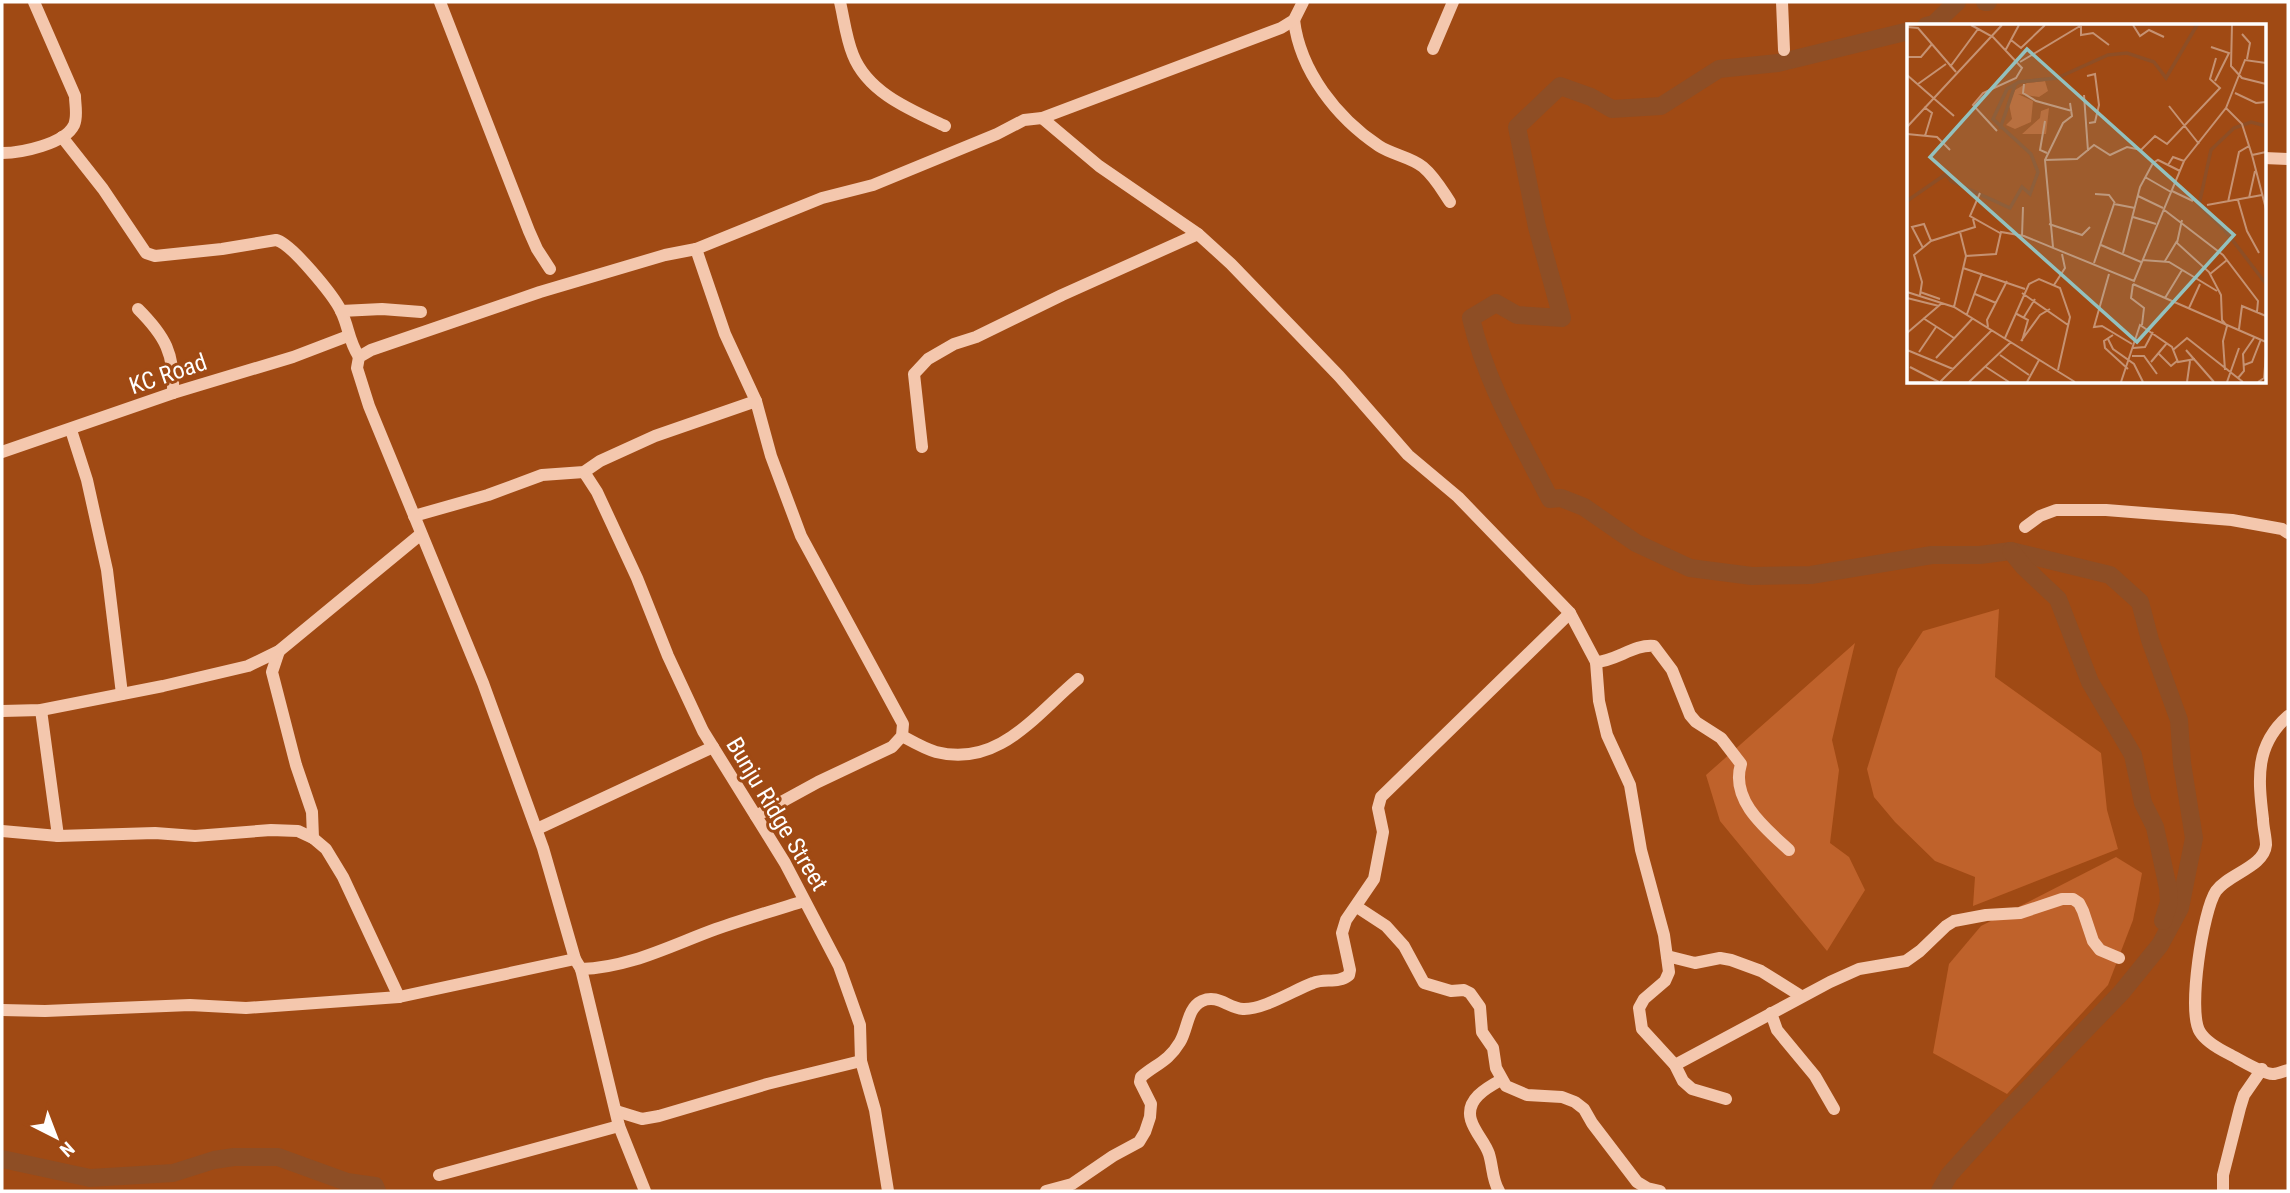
<svg xmlns="http://www.w3.org/2000/svg" width="2290" height="1193" font-family="'Roboto Condensed',sans-serif">
  <rect width="100%" height="100%" fill="#a04a14"/>
  <!-- green -->
  <g fill="#bf622b">
    <polygon points="1999,609 1995,677 2101,753 2107,810 2118,849 1973,906 1975,877 1935,861 1895,822 1874,797 1867,769 1898,669 1923,631"/>
    <polygon points="1855,643 1832,740 1839,770 1830,843 1849,857 1865,890 1827,951 1720,821 1706,775"/>
    <polygon points="2116,857 2142,873 2133,920 2108,985 2007,1094 1933,1053 1949,964 1981,926"/>
  </g>
  <g fill="none" stroke-linecap="round" stroke-linejoin="round">
    <!-- river -->
    <g stroke="#8e4e25" stroke-width="18">
      <polyline points="1985,2 1988,2"/>
      <polyline points="1926,26 1934,24 1957,2"/>
      <path d="M1909,31l-131,32 -59,6 -58,37 -49,3 -21,-12 -31,-11 -43,41 20,100 25,91 -45,-3 -21,-12 -25,15c15,65 49,122 79,181l11,-1 23,9 52,36 54,25 62,8 59,-1 121,-20h48l31,-4 99,24 30,27 10,38 29,80 3,43 12,75 -14,70 -20,37 -39,48 -118,122 -54,60 -9,16"/>
      <polyline points="2011,551 2024,567 2058,599 2090,682 2133,755 2143,803 2155,827 2168,888 2169,902 2163,921"/>
      <polyline points="2,1159 90,1178 173,1173 214,1160 234,1157 278,1157 347,1182 375,1186 377,1191"/>
    </g>
    <!-- minor -->
    <g stroke="#f4c7ad" stroke-width="12">
      <polyline points="440,2 529,231 537,249 550,269"/>
      <path d="M840,2c4,17 6,36 13,53 15,38 58,55 92,71"/>
      <polyline points="1782,2 1784,50"/>
      <path d="M1294,20c6,51 43,98 85,126 14,9 32,11 44,21 12,10 19,23 27,35"/>
      <polyline points="1433,49 1453,2"/>
      <polyline points="1042,118 1099,166 1198,234 1231,264 1339,376 1408,455 1458,497 1570,613 1596,662 1599,701 1607,735 1630,785 1641,850 1664,935 1669,972 1665,981 1644,999 1639,1008 1642,1029 1675,1065 1683,1081 1692,1089 1726,1099"/>
      <path d="M62,137l41,52 43,64 9,3 67,-7 54,-9c15,3 58,56 65,71 8,16 7,29 18,46"/>
      <path d="M2,153c19,0 63,-9 72,-28 4,-9 1,-20 1,-29l-41,-94"/>
      <polyline points="2264,158 2288,159"/>
      <polyline points="696,249 725,334 756,401 771,456 801,536 903,724 902,736 892,747 818,782 756,816"/>
      <path d="M138,309c27,27 37,45 35,84"/>
      <polyline points="341,311 382,309 421,312"/>
      <polyline points="71,430 87,480 107,570 122,694"/>
      <polyline points="922,447 914,374 928,359 954,344 976,337 1062,295 1198,234"/>
      <polyline points="2,452 173,393 293,357 348,336"/>
      <polyline points="584,472 597,492 637,578 668,656 703,731 785,863 839,966 860,1025 861,1061 875,1110 888,1191"/>
      <polyline points="414,516 488,495 542,475 584,472 600,461 655,436 756,401"/>
      <polyline points="2025,527 2040,516 2056,510 2106,510 2232,520 2282,529 2288,533"/>
      <polyline points="279,651 272,672 296,765 312,812 313,838"/>
      <path d="M1596,662c20,-1 38,-18 58,-16l18,24 18,45 6,7 25,16 20,26c-11,36 24,64 48,86"/>
      <polyline points="41,710 58,836"/>
      <polyline points="2,711 41,710 163,686 248,666 279,651 421,534"/>
      <path d="M2288,716c-33,29 -30,62 -25,103 0,8 3,18 3,26 -2,22 -38,29 -50,46 -13,19 -29,121 -16,141 6,10 19,17 29,22 10,5 34,20 44,20 4,0 11,-3 15,-4"/>
      <path d="M902,736c11,6 23,13 34,16 63,16 100,-38 142,-73"/>
      <polyline points="537,829 713,747"/>
      <polyline points="2,831 58,836 155,833 195,836 271,830 298,831 313,838 326,849 343,877 399,997"/>
      <polyline points="1357,907 1386,926 1404,946 1424,983 1451,991 1464,990 1470,993 1480,1007 1482,1032 1493,1048 1496,1068 1506,1086 1527,1095 1562,1097 1575,1102 1584,1109 1592,1123 1637,1182 1647,1188 1660,1191"/>
      <polyline points="1667,956 1695,963 1720,958 1731,960 1761,971 1801,996"/>
      <path d="M581,969c48,-1 91,-24 135,-40 29,-10 59,-19 88,-28"/>
      <polyline points="2,1010 45,1011 190,1005 246,1008 399,997 575,959"/>
      <polyline points="1771,1013 1777,1030 1815,1076 1834,1109"/>
      <polyline points="1675,1065 1830,982 1859,969 1906,961 1920,951 1946,926 1954,921 1986,915 2020,913 2062,899 2073,899 2079,903 2083,911 2093,941 2100,950 2119,958"/>
      <polyline points="616,1111 642,1119 659,1116 767,1084 861,1061"/>
      <polyline points="439,1175 619,1126"/>
      <polyline points="645,1191 619,1126 581,969 575,959 543,848 483,683 369,406 357,368 359,357 371,350 540,292 665,255 696,249 822,198 873,185 997,134 1024,120 1042,118 1281,28 1294,20 1303,2"/>
      <path d="M1046,1191l26,-7 41,-28 26,-14 6,-10 5,-15 1,-13 -11,-22 1,-5c15,-13 27,-15 39,-35 8,-13 7,-34 22,-41 16,-7 26,7 41,8 20,1 51,-19 70,-26 12,-5 25,1 36,-8l1,-5 -8,-37 4,-13 28,-41 9,-47 -5,-24 3,-11 189,-184"/>
      <path d="M1499,1191c-7,-11 -6,-24 -10,-37 -4,-12 -14,-21 -18,-34 -6,-20 15,-32 30,-40"/>
      <polyline points="2223,1191 2223,1175 2240,1108 2244,1095 2262,1069"/>
    </g>
  </g>
  <g text-anchor="middle" stroke-width="6" stroke-linejoin="round" paint-order="stroke">
    <!-- street labels -->
    <g font-size="24" fill="#fff" stroke="#a04a14">
      <text transform="translate(168 374) rotate(-19)" y="8">KC Road</text>
      <text transform="translate(777 814) rotate(59)" y="8">Bunju Ridge Street</text>
    </g>
  </g>
  <!-- overview -->
  <g transform="translate(1907 24)">
    <rect width="359" height="359" fill="#a04a14"/>
    <path d="M138,57l3,10 -9,6 -21,-3 15,7 -2,21 -16,7 -9,-4 6,-6 -3,-15 6,-14 12,-7zM142,84l-3,26h-24l18,-16 1,-7z" fill="#bf622b"/>
    <path fill="none" stroke="#8e4e25" stroke-width="3.5" d="M359,102l-15,-4 -17,6 -23,22 -12,55 25,24 42,55M93,105l15,-44M0,177l39,-27 5,7 59,27 12,-21 8,7 8,-22 -7,-18 -38,-35 14,-30 12,-7 38,-4 51,-23 19,-2 27,9 12,16 31,-53"/>
    <path fill="none" stroke="#c69272" stroke-width="2" d="M64,1l22,12 29,31 -6,10 -33,15 -10,12 24,26M226,1l7,11 9,-6 15,7M325,1l-1,41 11,12 24,6M174,2v9l12,-2 16,12M0,3l11,1 38,44M335,10l8,9 -3,16M104,16l10,8 24,-23M304,23l18,6 -14,28M98,27l14,-26M0,33h14l11,-13M113,38l60,-36M43,43l28,-38M0,51l47,41M180,52l8,-2 4,31 -4,17 -6,1M11,60l28,-20M117,60l-1,9 13,8 36,10M328,69l21,10 10,-1M177,71l4,56M262,82l30,38M17,83l8,6 -7,23M319,84l19,-48 21,3M138,97l-5,29 7,3M0,103l95,-102M0,110l30,3 13,13M345,131l14,54M138,136l32,-1 17,-14 16,10 17,-8 14,3 14,-14 12,8 53,-56 -10,-9 6,-21M261,141l5,-8 11,4M238,153l26,15M265,167l21,10M73,169l-10,23 30,17M188,170l14,1 6,8M231,172l25,12M342,174l6,-27M331,176l9,31 12,22M321,178l11,-50 10,-6M300,181l55,-10M256,185l60,46 35,46 -1,11M226,193l23,7M275,196l-5,23 32,29 12,23 1,25 5,6 -4,15 2,29M142,200l33,11 8,-8M53,208l6,24M115,212l1,-29M194,221l40,17M146,223l-8,-87 18,-37 9,-7 -2,-13M16,224l-11,-21 12,-3 7,17M216,229l17,-66 13,-24 5,-3 22,11M235,236l27,2 48,29M258,237l12,-20M187,239l20,-59 21,4M56,244l62,21M202,250l-15,53 8,-1 30,18M303,250l17,-14M226,260l133,58M226,260l-2,14 13,10 -2,17M147,261l11,-17 -3,-14M0,268l47,15 121,75M13,268l20,7M115,269l46,32M68,270l21,9M13,271l2,-13 -8,-27 17,-14 44,-14 -2,-8M0,274l32,8M258,274l17,-28M47,283l12,-51 30,-2 5,-22 23,4 110,45 50,-120 42,-53 16,16 10,31 14,-3M282,284l11,-24M108,289l13,7 -6,21M60,290l15,-41M117,293l11,-18M16,294l31,20M81,303l-1,-7 20,-39M332,305l3,-23 24,10M0,309l35,-30M206,311l-9,6 1,7 23,21M98,314l24,-54 10,-5 21,9 10,29 -12,53M201,315l5,10 21,15 9,18M114,317l19,-26 10,-6M226,324l12,-1 8,-15M0,326l46,19M266,326l14,-12 56,44M279,326l28,32M0,327v31M12,328l17,-25M252,330l12,12 6,-5M93,331l29,20M225,332h12l13,18M29,334l37,-40M244,338l16,-19M337,341l8,-3 9,-23M3,343l29,15M79,343l23,15M331,354l6,-7 -1,-17 11,-16M33,358l52,-52M62,358l42,-40M120,358l12,-22M214,358l19,-57 32,22 6,15 17,-3M280,358l3,-21M320,358l12,-34M351,358l6,-4 2,-23"/>
    <path fill="#93c1be" fill-opacity="0.15" stroke="#93c1be" stroke-width="3.5" d="M120,25l207,186 -97,107 -207,-185z"/>
    <rect width="359" height="359" fill="none" stroke="#fff" stroke-width="3.5"/>
  </g>
  <!-- border -->
  <rect width="2290" height="1193" fill="none" stroke="#ffffff" stroke-width="7"/>
  <!-- north arrow -->
  <g transform="translate(56 1137) rotate(138)" stroke="#a04a14" stroke-width="5" paint-order="stroke">
  <path d="M0-5L12 26L0 18L-12 26Z" fill="#ffffff"/>
  <text y="-10" font-size="19" font-weight="bold" text-anchor="middle" fill="#ffffff">N</text>
  </g>
</svg>
